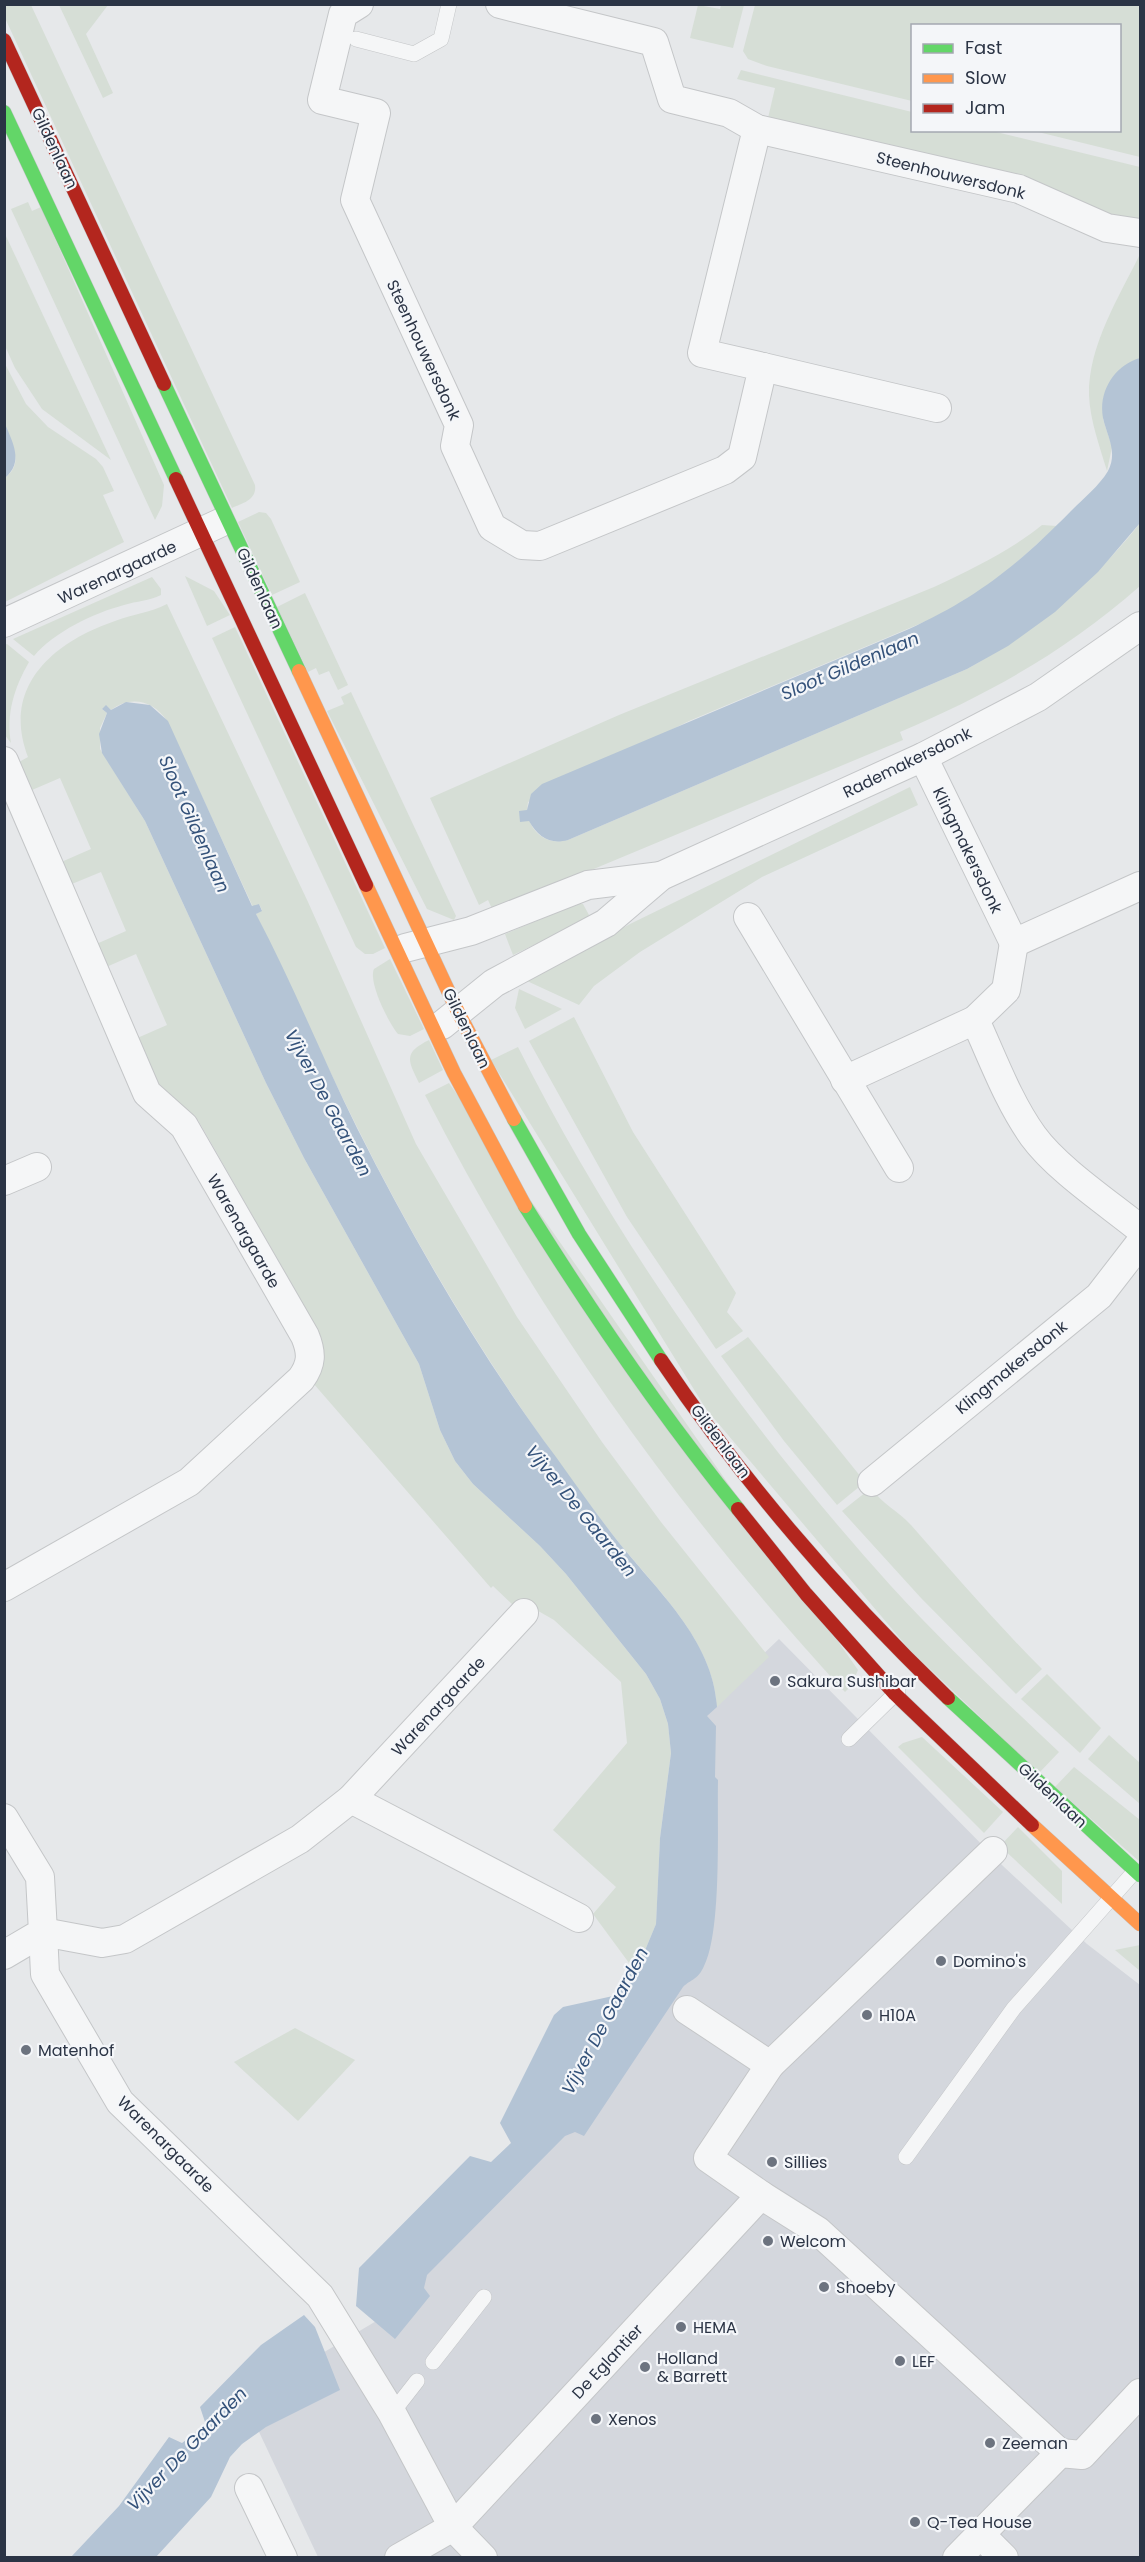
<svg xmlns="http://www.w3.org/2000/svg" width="1145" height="2562" font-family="Poppins,sans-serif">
  <rect width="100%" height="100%" fill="#e6e8ea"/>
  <!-- built -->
  <polygon fill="#d4d7dd" points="779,1639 1003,1866 1087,1944 1140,1985 1140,2557 318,2557 244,2400 388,2314 684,1951 699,1716"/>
  <!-- green -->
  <g fill="#d6ded6">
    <path d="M4,5h27l224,480c2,15 -12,18 -23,23l-227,-490z"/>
    <polygon points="59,5 108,5 86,34 113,93 103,98"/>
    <polygon points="698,5 720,9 721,5 744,5 733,48 690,38"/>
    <polygon points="755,5 1140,5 1140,157 1034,131 1120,130 1120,26 912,26 912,101 767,66 748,59 743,51"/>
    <polygon points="741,70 912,112 912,130 992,131 1140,167 1140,221 1128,222 768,118 775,88 737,79"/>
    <polygon points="28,202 32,211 41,207 164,485 162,506 155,520 11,209"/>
    <polygon points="4,232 13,251 111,460 42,409 15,368 5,346"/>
    <path d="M1140,254v104l-20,11 -17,50 9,28 -5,24c-7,-24 -17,-50 -18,-76 -1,-49 30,-98 51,-141z"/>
    <path d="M4,362l22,42 22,23 48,32 7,8 11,24 -11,4 21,47 -119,60v-124c22,-18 3,-35 0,-55 -4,-19 0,-42 -1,-61z"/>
    <polygon points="259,512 266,513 271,519 300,582 272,595 238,522"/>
    <path d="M1140,523v63c-74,65 -149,107 -240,146l3,8 -410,171 -5,-11 -9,5 -49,-107 189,-83 315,-128c38,-18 76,-36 108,-62l15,1 -61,55 -53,33 -254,107 -161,81c-4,24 15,45 40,38l399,-171c60,-33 132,-92 173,-146z"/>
    <polygon points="185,576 214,591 230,615 207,626"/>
    <path d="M152,577l9,12v6c-12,6 -24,6 -37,10 -30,8 -70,27 -90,51l-21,-17z"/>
    <polygon points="305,593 348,685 338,690 329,671 319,675 316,668 308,672 277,607"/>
    <path d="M167,604l141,298 108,242 101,173 85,125 59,80 108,135 -52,50c-4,-67 -61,-118 -101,-168 -99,-127 -187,-267 -259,-412 -35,-70 -67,-142 -101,-213l6,-4 -3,-6 -6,3 -86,-186c-13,-20 -36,-26 -56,-11l-5,-4 -4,3 5,4 -7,15v21l45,72 121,262 38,75 115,206 21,66 15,31 18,23 67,62 26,28 80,100 14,25 8,25 3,29 -11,85 -4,86 -10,24 -14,19 -39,-53 23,-27 -63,-57 74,-87 -6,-61 -67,-62 -35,-20 -5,6 -21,-20 -2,2 -178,-205 -18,-93 -97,-170 -6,2 -37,-35 -20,-48 32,-14 -31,-71 -32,14 -10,-23 32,-14 -25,-59 -34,14 -8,-23 32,-14 -31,-71 -28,12 -13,-28 9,-5c-27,-70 25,-115 87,-136 17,-7 35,-8 52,-17z"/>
    <polygon points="235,627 385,948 373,954 365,954 356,947 212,638"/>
    <path d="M7,644l22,18c-15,26 -23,52 -18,81l-7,-9v-89z"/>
    <polygon points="351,692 456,916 454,920 427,909 327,711 344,704 341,697"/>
    <polygon points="910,787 918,805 762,877 640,952 594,986 579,1005 527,981 630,924"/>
    <polygon points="577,904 583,904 589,915 585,920 513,955 505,934"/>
    <path d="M390,959l34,70 -14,7 -12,-2c-10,-12 -30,-52 -24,-65z"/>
    <polygon points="519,989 562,1009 525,1029 515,1008"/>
    <polygon points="574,1017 633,1132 736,1293 727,1312 743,1331 716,1349 627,1217 529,1041"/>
    <path d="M429,1040l14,30 -24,13c-11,-23 -16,-30 10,-43z"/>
    <path d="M518,1047c99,196 226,376 373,539 53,58 111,112 168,166l-20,21 -130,-124 -203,-240 -215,-349z"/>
    <path d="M449,1083l409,587 -7,16 -6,6c-167,-181 -308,-378 -420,-597z"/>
    <polygon points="748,1337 865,1482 837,1505 784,1441 721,1356"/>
    <path d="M871,1488c11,16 27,23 40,37 43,49 85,98 131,144l-26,25 -95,-96 -79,-87z"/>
    <polygon points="1047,1674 1101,1728 1080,1753 1021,1699"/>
    <polygon points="1109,1735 1140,1763 1140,1804 1088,1759"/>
    <polygon points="922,1737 1003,1812 984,1833 898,1747 903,1743"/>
    <polygon points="1074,1767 1140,1820 1140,1862 1055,1787"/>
    <polygon points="1018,1827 1062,1871 1062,1904 1000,1846"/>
    <polygon points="1140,1945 1140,1971 1115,1950"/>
    <polygon points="295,2028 355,2060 298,2121 234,2062"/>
  </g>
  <!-- water -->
  <g fill="#b4c4d5">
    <path d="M1140,358v165l-42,49 -43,40 -47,34 -41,23 -399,171c-18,5 -30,-3 -39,-19l-9,1 -1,-11 8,-1 4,-16 11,-10 367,-155c68,-31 110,-65 162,-118 12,-12 28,-25 37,-40 10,-19 -1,-35 -5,-53 -5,-27 12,-53 37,-60z"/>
    <path d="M5,424c8,19 19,38 0,54z"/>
    <path d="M126,702l24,3 18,16 84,185 7,-2 3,7 -6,3c37,70 66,143 101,214 57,113 123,227 199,329 20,28 39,55 60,82 40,51 97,100 101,168l-10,9 9,10 -1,51 3,3c-1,44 4,151 -14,186 -6,14 -13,13 -21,21l-99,149 -9,-4 -10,4 -138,139 -3,13 6,8 -35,43 -39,-33 3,-38 111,-112 21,6 20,-19 -11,-20 54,-108 9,-8 50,-11 33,-48 10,-24 4,-86 11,-85 -3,-29 -8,-25 -14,-25 -80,-100 -26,-28 -67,-62 -18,-23 -15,-31 -21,-66 -115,-206 -38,-75 -121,-262 -43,-68 -3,-19 8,-21 -5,-4 4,-4 5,5z"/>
    <polygon points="304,2315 315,2327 340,2390 266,2427 242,2444 230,2457 211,2497 156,2557 71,2557 119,2506 169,2437 182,2443 206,2425 200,2407 261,2345"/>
  </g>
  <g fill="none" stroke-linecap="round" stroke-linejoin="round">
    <!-- lane casing -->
    <g stroke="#c4c6c8" stroke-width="16">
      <g id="lane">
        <polyline points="356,39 414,54 441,39 449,4"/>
        <polyline points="849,1739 898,1691"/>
        <polyline points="906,2157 1014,2008 1135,1871"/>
        <polyline points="433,2362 484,2297"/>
        <polyline points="392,2413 417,2381"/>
      </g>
    </g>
    <!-- street casing -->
    <g stroke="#c4c6c8" stroke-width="30">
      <g id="street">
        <polyline points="359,4 343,14 322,100 376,113 355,200 459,425 455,446 492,527 522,545 540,546 725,470 742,457 763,367 702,353 757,129"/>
        <polyline points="500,4 654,42 672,99 729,113 757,129 1019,189 1107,228 1140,233"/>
        <polyline points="763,367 937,408"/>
        <polyline points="4,623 220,523"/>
        <polyline points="923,757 1014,943 1140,886"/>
        <path d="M4,761l143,332 37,33 121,210c7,17 7,28 -4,43l-112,103 -185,105"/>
        <polyline points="748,917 899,1168"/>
        <path d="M1014,943l-8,47 -31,30c18,39 33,81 58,116 24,33 75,67 107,93"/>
        <polyline points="405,948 471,931 588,885 661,876"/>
        <polyline points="442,1025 494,983 606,923 661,876 923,757 1038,697 1140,626"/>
        <polyline points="845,1080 975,1020"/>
        <polyline points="4,1181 37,1167"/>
        <polyline points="872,1482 1099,1296 1140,1243"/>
        <polyline points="351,1799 579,1918"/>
        <polyline points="4,1818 40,1877 43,1932 4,1955"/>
        <polyline points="687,2010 770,2065 708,2158 761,2195"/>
        <polyline points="770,2065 993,1851"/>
        <polyline points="249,2488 283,2558"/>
        <polyline points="980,2534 1004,2558"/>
        <polyline points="399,2558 453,2527 761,2195 818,2231 1060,2453"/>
        <polyline points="483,2558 453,2527 392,2413 320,2296 120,2102 45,1974 43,1932 102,1943 125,1939 300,1839 351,1799 524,1613"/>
        <polyline points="957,2558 1060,2453 1082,2455 1140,2393"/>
      </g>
    </g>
    <!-- fast casing -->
    <g stroke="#c4c6c8" stroke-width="15">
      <g id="fast">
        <polyline points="4,112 176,479"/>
        <polyline points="164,384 299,671"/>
        <polyline points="514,1119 579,1234 661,1360"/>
        <path d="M525,1206c66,106 135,207 213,303"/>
        <polyline points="948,1698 1140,1875"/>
      </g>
    </g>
    <!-- slow casing -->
    <g stroke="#c4c6c8" stroke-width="15">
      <g id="slow">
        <polyline points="299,671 458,1012 514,1119"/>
        <polyline points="366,885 454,1073 525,1206"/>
        <polyline points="1032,1825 1140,1924"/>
      </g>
    </g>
    <!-- jam casing -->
    <g stroke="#c4c6c8" stroke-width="15">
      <g id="jam">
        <polyline points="4,40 164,384"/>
        <polyline points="176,479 366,885"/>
        <path d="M661,1360c83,123 180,235 287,338"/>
        <polyline points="738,1509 806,1594 895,1694 1032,1825"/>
      </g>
    </g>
    <!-- lane -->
    <use href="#lane" stroke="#f5f6f7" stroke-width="15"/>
    <!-- street -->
    <use href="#street" stroke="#f5f6f7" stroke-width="28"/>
    <!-- fast -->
    <use href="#fast" stroke="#63d668" stroke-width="14"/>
    <!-- slow -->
    <use href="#slow" stroke="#ff974d" stroke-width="14"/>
    <!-- jam -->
    <use href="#jam" stroke="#b3261e" stroke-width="14"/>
  </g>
  <!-- markers -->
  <g fill="#6c737f" stroke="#f4f6f9" stroke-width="2">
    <circle cx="775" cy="1681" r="6"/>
    <circle cx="941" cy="1961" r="6"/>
    <circle cx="867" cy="2015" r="6"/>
    <circle cx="26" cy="2050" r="6"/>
    <circle cx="772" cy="2162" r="6"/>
    <circle cx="768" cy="2241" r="6"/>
    <circle cx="824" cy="2287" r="6"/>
    <circle cx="681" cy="2327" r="6"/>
    <circle cx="900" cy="2361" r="6"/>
    <circle cx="645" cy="2367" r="6"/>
    <circle cx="596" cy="2419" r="6"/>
    <circle cx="990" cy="2443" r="6"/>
    <circle cx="915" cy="2522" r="6"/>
  </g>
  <g text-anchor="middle" stroke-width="4.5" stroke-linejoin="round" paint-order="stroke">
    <!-- street labels -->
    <g font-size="16" fill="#2b3445" stroke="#f4f6f9">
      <text transform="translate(55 148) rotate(65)" y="6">Gildenlaan</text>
      <text transform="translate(951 175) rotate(14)" y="6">Steenhouwersdonk</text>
      <text transform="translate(424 350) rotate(65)" y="6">Steenhouwersdonk</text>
      <text transform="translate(117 572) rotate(-25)" y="6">Warenargaarde</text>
      <text transform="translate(260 588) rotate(65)" y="6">Gildenlaan</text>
      <text transform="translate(907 762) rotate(-26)" y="6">Rademakersdonk</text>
      <text transform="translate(968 850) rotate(64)" y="6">Klingmakersdonk</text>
      <text transform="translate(467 1028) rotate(64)" y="6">Gildenlaan</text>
      <text transform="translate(244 1231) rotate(60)" y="6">Warenargaarde</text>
      <text transform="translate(1011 1367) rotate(-39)" y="6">Klingmakersdonk</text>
      <text transform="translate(721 1441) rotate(53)" y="6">Gildenlaan</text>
      <text transform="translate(438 1706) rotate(-47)" y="6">Warenargaarde</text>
      <text transform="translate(1053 1795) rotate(43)" y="6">Gildenlaan</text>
      <text transform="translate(166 2144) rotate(45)" y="6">Warenargaarde</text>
      <text transform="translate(607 2361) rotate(-47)" y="6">De Eglantier</text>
    </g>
    <!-- poi labels -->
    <g font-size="16" fill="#2b3445" stroke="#f4f6f9" text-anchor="start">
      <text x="787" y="1687">Sakura Sushibar</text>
      <text x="953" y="1967">Domino's</text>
      <text x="879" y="2021">H10A</text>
      <text x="38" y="2056">Matenhof</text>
      <text x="784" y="2168">Sillies</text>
      <text x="780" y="2247">Welcom</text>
      <text x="836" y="2293">Shoeby</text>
      <text x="693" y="2333">HEMA</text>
      <text x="657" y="2364">Holland<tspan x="657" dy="18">&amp; Barrett</tspan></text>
      <text x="912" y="2367">LEF</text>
      <text x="608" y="2425">Xenos</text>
      <text x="1002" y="2449">Zeeman</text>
      <text x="927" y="2528">Q-Tea House</text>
    </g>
    <!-- water labels -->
    <g font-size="18" font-style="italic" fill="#34527a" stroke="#f4f6f9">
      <text transform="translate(850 666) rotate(-23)" y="6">Sloot Gildenlaan</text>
      <text transform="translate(194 824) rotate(66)" y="6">Sloot Gildenlaan</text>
      <text transform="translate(328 1103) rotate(62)" y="6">Vijver De Gaarden</text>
      <text transform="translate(581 1511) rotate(51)" y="6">Vijver De Gaarden</text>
      <text transform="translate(605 2021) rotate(-62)" y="6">Vijver De Gaarden</text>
      <text transform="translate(187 2449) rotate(-46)" y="6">Vijver De Gaarden</text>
    </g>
  </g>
  <!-- border -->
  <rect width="1145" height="2562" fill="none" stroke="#2b3445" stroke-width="12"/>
  <!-- legend -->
  <rect x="911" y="24" width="210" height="108" fill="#f4f6f9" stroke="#a4a8b1" stroke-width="1.5"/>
  <rect x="923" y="44" width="30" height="9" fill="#63d668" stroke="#a4a8b1" stroke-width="1.5"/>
  <text x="965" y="54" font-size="18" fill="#2b3445">Fast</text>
  <rect x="923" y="74" width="30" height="9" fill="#ff974d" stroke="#a4a8b1" stroke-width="1.5"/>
  <text x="965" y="84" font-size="18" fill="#2b3445">Slow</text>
  <rect x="923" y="104" width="30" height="9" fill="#b3261e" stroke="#a4a8b1" stroke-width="1.5"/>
  <text x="965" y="114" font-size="18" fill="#2b3445">Jam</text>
</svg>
